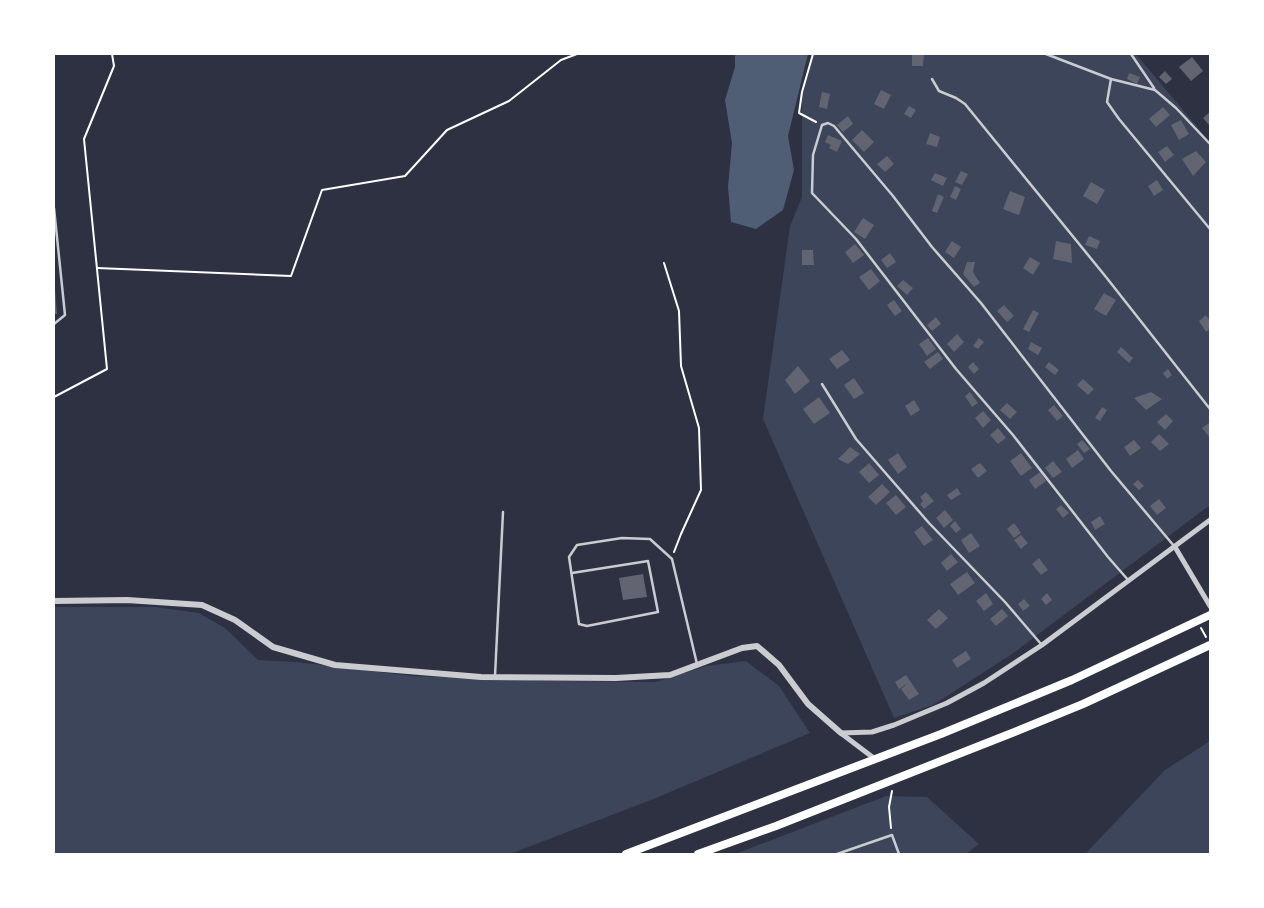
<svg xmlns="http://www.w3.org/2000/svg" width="1264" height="908" font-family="'Source Sans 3',sans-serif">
  <rect width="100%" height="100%" fill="#2d3142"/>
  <!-- green -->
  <g fill="#3c4559">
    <polygon points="813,54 1136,54 1210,142 1210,505 1012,654 933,705 894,718 763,419 790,226 802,197 802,92"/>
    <polygon points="54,607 155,607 199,613 225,628 258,660 296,662 412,676 556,681 656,682 706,666 746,661 779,686 810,733 656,798 510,854 54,854"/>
    <polygon points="1210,741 1210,854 1085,854 1165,770"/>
    <polygon points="886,796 927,797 979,844 966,854 735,854"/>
  </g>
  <!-- water -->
  <polygon fill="#4f5d75" points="735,54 808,54 788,136 794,170 783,210 756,229 731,222 728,187 732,143 725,100 735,67"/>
  <!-- building -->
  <g fill="#626471">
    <polygon points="912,54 924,54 923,66 912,66"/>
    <polygon points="1192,57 1203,71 1191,81 1179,67"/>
    <polygon points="1165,71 1172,79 1166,84 1159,77"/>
    <polygon points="1129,73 1140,77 1137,84 1127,79"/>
    <polygon points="881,90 891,95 884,109 874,104"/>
    <polygon points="822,92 830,94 827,109 819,107"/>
    <polygon points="909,106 916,110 911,118 904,114"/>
    <polygon points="1163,107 1170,115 1156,127 1149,119"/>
    <polygon points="1210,112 1210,124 1209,125 1203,118"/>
    <polygon points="848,116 853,124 843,132 837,125"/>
    <polygon points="1181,120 1189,134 1179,140 1171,125"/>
    <polygon points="862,130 874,142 864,152 852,140"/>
    <polygon points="930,133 940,137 937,147 926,144"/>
    <polygon points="828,135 842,141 837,152 829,148 831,145 825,142"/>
    <polygon points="1167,146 1174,155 1165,162 1158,152"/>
    <polygon points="1196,151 1206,162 1193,176 1182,159"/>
    <polygon points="887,156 894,164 885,172 877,164"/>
    <polygon points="961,171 968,174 962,185 955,182"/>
    <polygon points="935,173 947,178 943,186 931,180"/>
    <polygon points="1157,180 1163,190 1154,196 1148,186"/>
    <polygon points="1091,182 1105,190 1097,204 1083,196"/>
    <polygon points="955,186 961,189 956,200 950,197"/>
    <polygon points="1010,191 1025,197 1019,215 1003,209"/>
    <polygon points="938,194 944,197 937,213 932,211"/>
    <polygon points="863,218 874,225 865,239 854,232"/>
    <polygon points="1089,236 1100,241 1097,249 1085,245"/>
    <polygon points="952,241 961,247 954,258 945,252"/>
    <polygon points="1056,241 1071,244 1072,263 1053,259"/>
    <polygon points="855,244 864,255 853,263 845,252"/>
    <polygon points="802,250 813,250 814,265 802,265"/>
    <polygon points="890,253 896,262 887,268 881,260"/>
    <polygon points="1030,257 1040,263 1033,275 1023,268"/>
    <polygon points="967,262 975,262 973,272 980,283 974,287 963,274"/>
    <polygon points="871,269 880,281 869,290 859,277"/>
    <polygon points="903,280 913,288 907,295 897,286"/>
    <polygon points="54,290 55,290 57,314 54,314"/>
    <polygon points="1104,293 1116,300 1106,316 1094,309"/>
    <polygon points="894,300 902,311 895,316 887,305"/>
    <polygon points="1004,305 1014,316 1007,322 997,311"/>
    <polygon points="1033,310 1039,313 1029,332 1023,329"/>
    <polygon points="1206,315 1210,321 1210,329 1206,332 1199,321"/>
    <polygon points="936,317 941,324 932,331 927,325"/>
    <polygon points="957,334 964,342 954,352 947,344"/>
    <polygon points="928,338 936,349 927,356 919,344"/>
    <polygon points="979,338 984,342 978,349 973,346"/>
    <polygon points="1031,342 1042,348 1038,355 1028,349"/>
    <polygon points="1121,347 1133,358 1129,363 1117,352"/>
    <polygon points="842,350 850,360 837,369 829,359"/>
    <polygon points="938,352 943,359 930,369 924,362"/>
    <polygon points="973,362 979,369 974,374 968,367"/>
    <polygon points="1049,362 1059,370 1055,375 1045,367"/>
    <polygon points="798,366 810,381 795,394 785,380"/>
    <polygon points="1168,369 1172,375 1167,379 1163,373"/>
    <polygon points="854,378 864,393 854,399 844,385"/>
    <polygon points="1083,379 1094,389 1088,395 1077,385"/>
    <polygon points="970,392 978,403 972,407 965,396"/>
    <polygon points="1151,392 1162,399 1146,410 1134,398"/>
    <polygon points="819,397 830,413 814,424 803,409"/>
    <polygon points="914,400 920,410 911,416 905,406"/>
    <polygon points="1007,403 1017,412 1010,419 1000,410"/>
    <polygon points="1054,405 1063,416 1057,421 1048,410"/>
    <polygon points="1102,407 1107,410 1100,421 1095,418"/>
    <polygon points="983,411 991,420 983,428 975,418"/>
    <polygon points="1166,414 1173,421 1165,430 1157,422"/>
    <polygon points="1209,423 1210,424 1210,438 1202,428"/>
    <polygon points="998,428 1006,438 998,444 990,435"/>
    <polygon points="1159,434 1169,444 1160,451 1151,442"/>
    <polygon points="1082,440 1090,449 1084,453 1077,444"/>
    <polygon points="1134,440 1141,448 1130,456 1124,447"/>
    <polygon points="850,447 860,454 848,464 838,459"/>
    <polygon points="1078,450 1084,459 1072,468 1066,459"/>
    <polygon points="898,453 907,467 898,474 888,460"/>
    <polygon points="1021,453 1032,468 1021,476 1010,461"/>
    <polygon points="1053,461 1062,472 1053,478 1045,468"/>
    <polygon points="869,463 879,475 869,483 859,472"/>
    <polygon points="980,463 987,471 978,478 971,469"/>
    <polygon points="1040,472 1046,481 1035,489 1029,480"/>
    <polygon points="1138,480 1144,486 1139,490 1133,484"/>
    <polygon points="882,484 890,492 876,505 868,497"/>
    <polygon points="957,488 961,494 951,500 947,495"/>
    <polygon points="926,492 934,501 924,509 920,504 923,501 920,497"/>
    <polygon points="896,495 906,507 896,515 886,503"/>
    <polygon points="1159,499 1166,508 1157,515 1150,506"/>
    <polygon points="1061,505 1069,513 1063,518 1056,509"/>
    <polygon points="945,510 953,520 944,528 936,518"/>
    <polygon points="1100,516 1105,524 1095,530 1091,522"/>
    <polygon points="955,521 961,529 956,533 950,526"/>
    <polygon points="1014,523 1021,533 1014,538 1007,529"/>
    <polygon points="922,526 933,540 924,546 914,532"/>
    <polygon points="971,533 980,546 969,553 961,540"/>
    <polygon points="1021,535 1028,543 1021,549 1014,540"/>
    <polygon points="951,554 958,562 947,571 941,563"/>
    <polygon points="1039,558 1048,570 1041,575 1032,564"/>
    <polygon points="967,572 975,583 958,595 950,584"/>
    <polygon points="643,574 647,597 623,600 619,578"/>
    <polygon points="986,593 993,604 984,611 976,601"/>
    <polygon points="1047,593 1052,600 1046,605 1041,599"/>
    <polygon points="1024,599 1030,606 1023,611 1018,604"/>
    <polygon points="939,609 948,618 936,629 927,620"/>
    <polygon points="1002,609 1008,616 996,626 990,619"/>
    <polygon points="966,651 971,659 957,668 952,660"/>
    <polygon points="906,675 919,694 909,700 901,689 908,683 899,689 895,682"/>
  </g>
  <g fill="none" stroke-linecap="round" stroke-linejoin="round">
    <!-- path -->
    <g stroke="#fff" stroke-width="2">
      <polyline points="813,54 802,92 799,113 816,122"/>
      <polyline points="664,263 679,311 681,366 699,428 701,490 681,534 674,552"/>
      <polyline points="97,268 291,276 322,190 405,176 447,130 509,101 561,60 577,54"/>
      <polyline points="54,397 107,369 84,139 114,66 112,54"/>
      <polyline points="1201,628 1206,637"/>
      <polyline points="891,828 889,807 892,791"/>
    </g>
    <!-- service -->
    <g stroke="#caccd0" stroke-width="2.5">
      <polyline points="1046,54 1111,79 1107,102 1119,119 1210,229"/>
      <polyline points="1131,54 1154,88"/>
      <polyline points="932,79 939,91 956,98 965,104 1106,277 1210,409"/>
      <polyline points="1111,79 1155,90 1176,108 1210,144"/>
      <polyline points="54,208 65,315 54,324"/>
      <polyline points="822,384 856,439 929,523 1005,602 1041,644"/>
      <polyline points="572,573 648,561 658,612 587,626 579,624 569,557 577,545 622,538 650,539 672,559 697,664"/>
      <polyline points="1129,581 1108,557 1013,435 956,369 856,239 812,193 813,155 822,125 828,123 834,126 893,196 932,247 981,303 1111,471 1174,546"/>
      <polyline points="495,676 503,512"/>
      <polyline points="837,854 892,835 899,854"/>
    </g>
    <!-- minor -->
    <g stroke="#caccd0" stroke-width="5">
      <polyline points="1175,547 1210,606"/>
      <polyline points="841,733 872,732 894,725 947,703 984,683 1042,645 1210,520"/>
      <polyline points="842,734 875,759"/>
    </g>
    <!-- tertiary -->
    <polyline stroke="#caccd0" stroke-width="6" points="54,601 127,600 202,605 235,620 273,647 335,665 481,677 616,678 670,675 742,648 757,646 779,665 808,704 841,733"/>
    <!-- secondary -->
    <g stroke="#fff" stroke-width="8">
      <polyline points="626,854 941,734 1072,680 1210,615"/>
      <polyline points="698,854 776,826 1017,731 1083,704 1210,645"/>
    </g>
  </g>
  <!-- border -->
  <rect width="1264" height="908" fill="none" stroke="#ffffff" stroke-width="110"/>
</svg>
